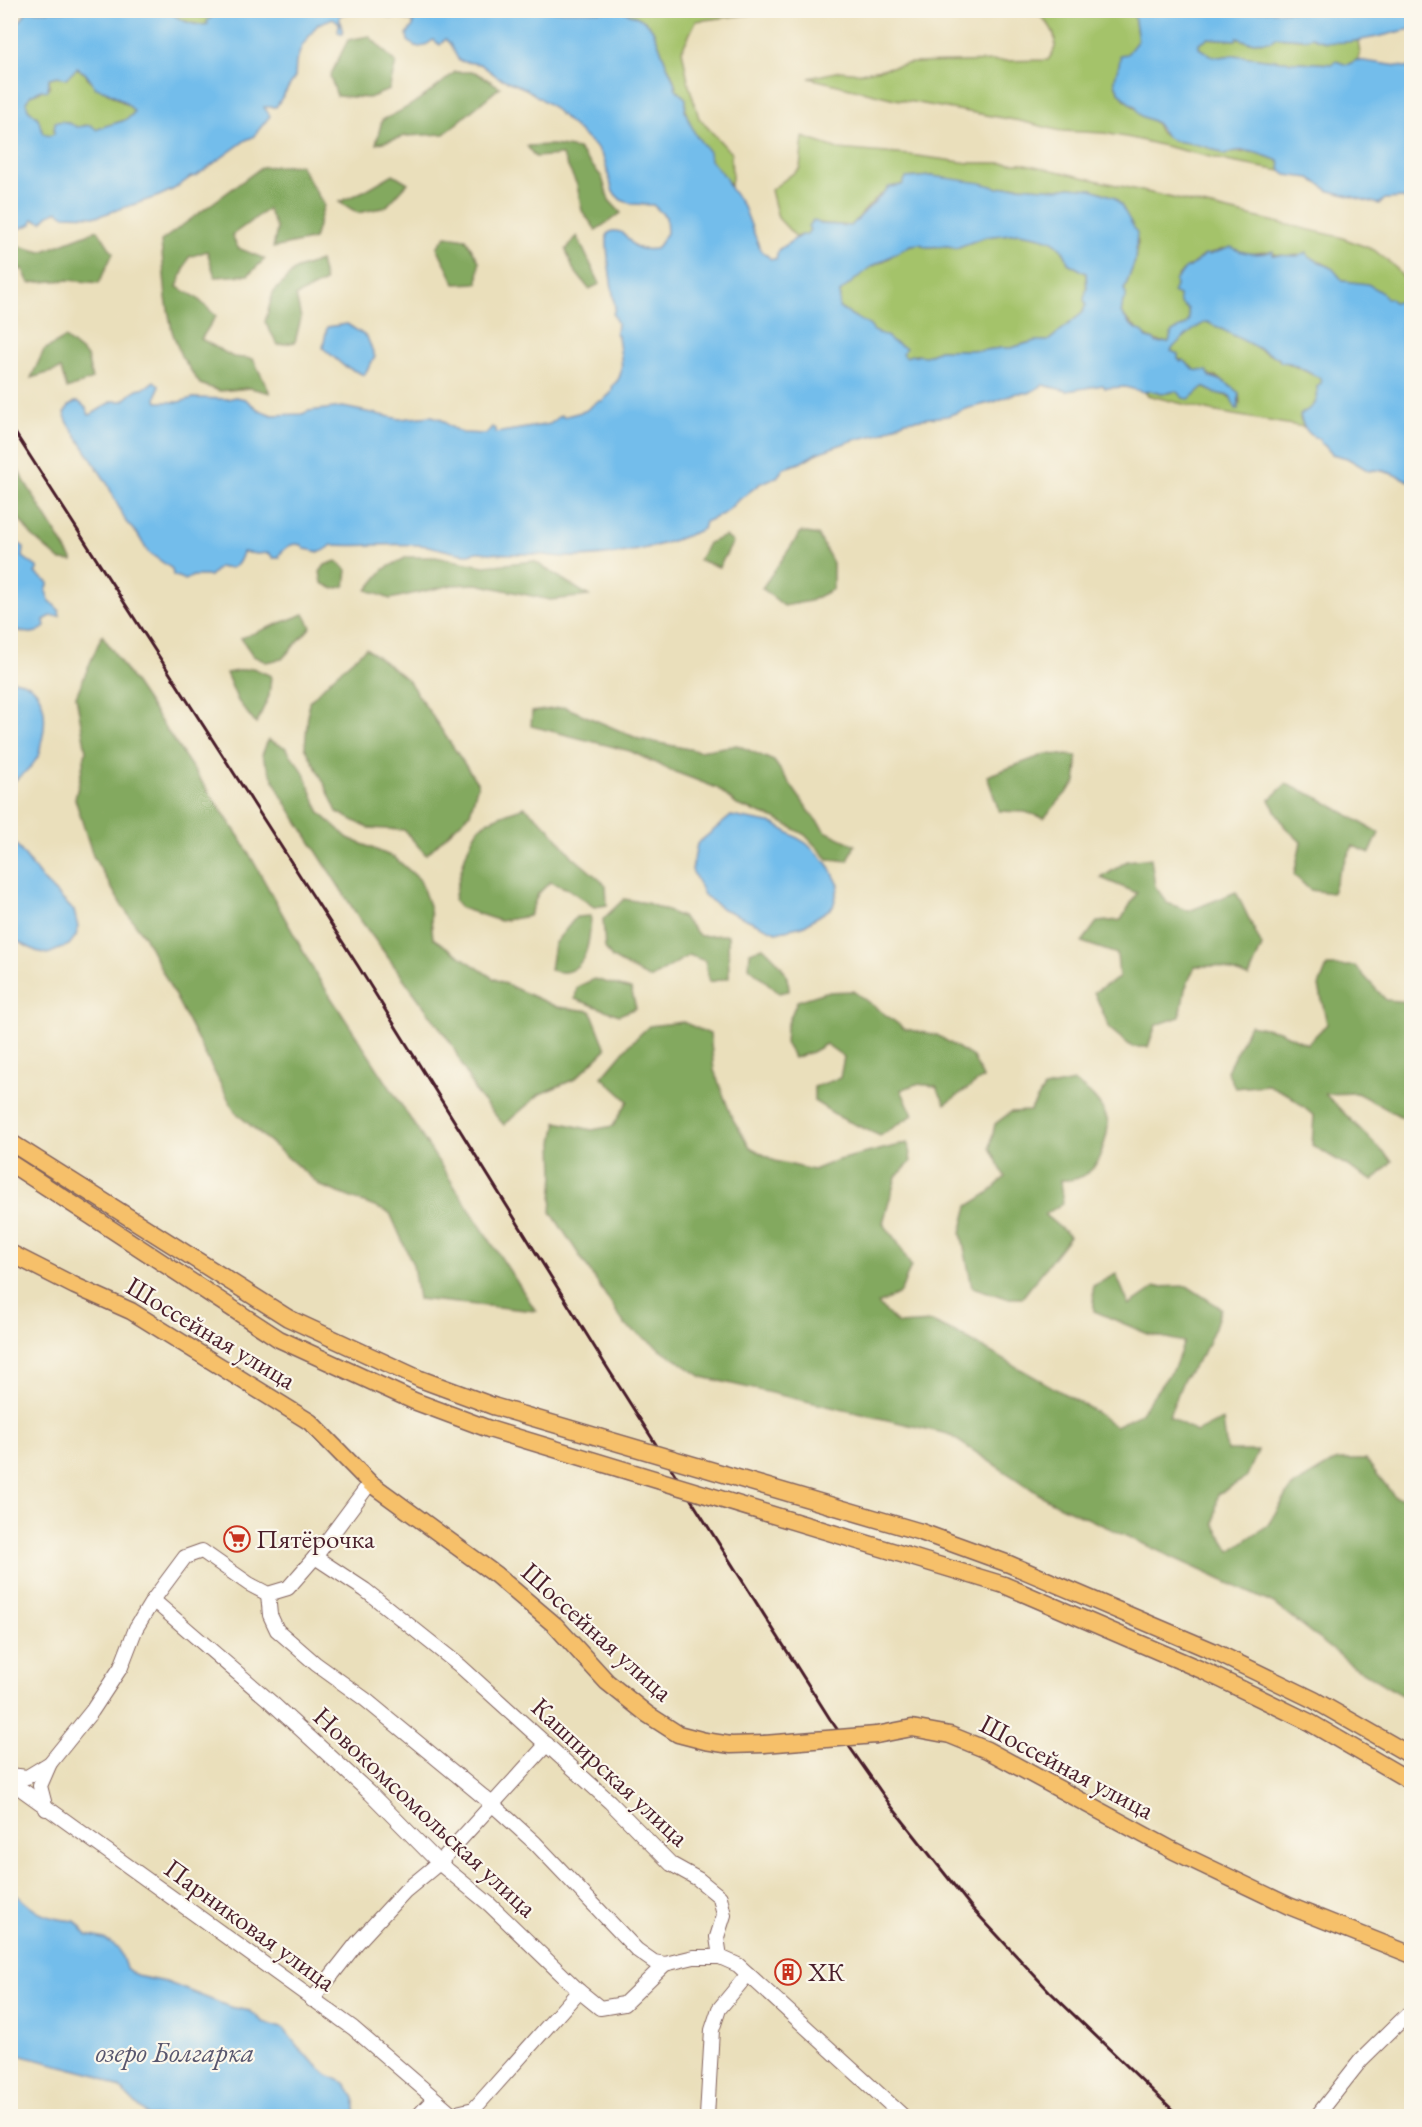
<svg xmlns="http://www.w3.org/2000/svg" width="1422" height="2127" font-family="'EB Garamond',serif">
  <rect width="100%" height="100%" fill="#fbf7ec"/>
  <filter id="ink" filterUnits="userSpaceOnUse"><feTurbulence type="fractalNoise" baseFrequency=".0167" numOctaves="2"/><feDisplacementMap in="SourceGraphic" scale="12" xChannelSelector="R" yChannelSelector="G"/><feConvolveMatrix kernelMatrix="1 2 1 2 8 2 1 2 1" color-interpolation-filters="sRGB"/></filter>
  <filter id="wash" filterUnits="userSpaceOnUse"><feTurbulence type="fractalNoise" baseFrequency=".008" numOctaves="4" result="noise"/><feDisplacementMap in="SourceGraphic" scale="24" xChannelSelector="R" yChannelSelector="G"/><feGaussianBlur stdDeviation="1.35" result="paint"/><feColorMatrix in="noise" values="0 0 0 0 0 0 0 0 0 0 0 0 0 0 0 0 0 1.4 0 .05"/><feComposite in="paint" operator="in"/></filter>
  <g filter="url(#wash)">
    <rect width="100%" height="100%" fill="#eadfbb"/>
    <!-- green -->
    <g fill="#a4c36b" stroke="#77714b" stroke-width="1.5">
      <path d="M168,11h51l-11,9v4c-13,4 -30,-6 -40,-13z"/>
      <path d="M622,11h156l-82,10 -14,29 7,35 10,33 32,35 1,26 -2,7c-4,-9 -12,-15 -18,-23 -3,-4 -2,-9 -5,-13 -12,-13 -24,-32 -21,-51l-10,-10c-1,-11 -8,-20 -12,-31 -11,-29 -10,-37 -42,-47z"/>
      <path d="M1032,11h105l-3,5 4,24c-8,13 -21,23 -23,39 -2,17 28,34 39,43 4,3 4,9 7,11 3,3 13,8 17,8 11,1 36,5 44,12l32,-1 25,9 2,10 -50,-9 -100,-24 -27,-5 -43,-2 -41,-10 -125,-22 -86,-21 31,-7 20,2 52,-10 136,-3c2,-3 6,-9 7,-13 2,-17 -10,-29 -23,-36z"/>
      <path d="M1275,37l25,2 12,-2c13,7 31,3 46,3l2,14 -3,6 -10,5 -11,-4 -3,3 -52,-3 -48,-6 -13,2 -10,-1 -11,-8v-5l5,-5 32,2v-2l13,4 23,-1z"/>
      <path d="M76,68l9,5 4,8 42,26 4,4c-9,14 -27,11 -38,19l-12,-5 -8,3 -6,-3 -17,3 1,6 -5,3 -8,-3 -4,-16 -10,-9 -2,-7 5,-7 19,-8 -1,-9 9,-2 8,3z"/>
      <path d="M803,137l35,12 72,6 59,8h53l318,74 34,13 22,18 15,20v26l-4,-1 -8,-10 -6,-1 -37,-18 -13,-3 -10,-12 -10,-6 -21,-8 -18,1 -19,-4 -18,2 -10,-4 -14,-1 -22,9 -19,14 -5,6 2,18 9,13 1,11 -3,5 -14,7 -3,10c-22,1 -33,-14 -48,-29l3,-22 11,-30 3,-19 -24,-45 -16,-6 -28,-4 -12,2 -41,-3 -19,2 -66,-12 -26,2 -4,7c-18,-1 -40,29 -51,41l-33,-3 -12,12h-5l-5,2 -18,-19 -7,-28 29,-22z"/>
      <path d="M1019,233c23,4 43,4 49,30l18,10 1,32 -6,9 -33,27 -21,2 -16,5h-10l-23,3 -6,-1h-33l-13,6 -14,-1 -6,2 -4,-2 3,-7 -15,-7 -2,-4 -14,-6 -5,-6 -30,-17 1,-16 29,-24 20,-10 6,-5 16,-8 9,-1 7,3 21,-1 8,2 29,-11z"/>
      <path d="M1207,322l39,18 16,11 58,27 1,5 -4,4c3,15 -6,22 -17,31l4,9 -93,-16 -64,-16 -3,-3 7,-1 11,3 14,-3 7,7 12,-4 8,-7c15,9 23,5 37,17l-1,-11 -18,-14 -26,-9 -9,-8 -8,-3v-5l-7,-3c2,-6 28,-27 36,-29z"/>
    </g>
    <!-- forest -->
    <g fill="#83a95f" stroke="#666445" stroke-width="1.5">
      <polygon points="369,36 396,63 389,90 369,98 337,96 330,76 348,40"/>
      <path d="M455,72h20l25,15 -56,47 -38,2 -30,8 6,-24c28,-12 50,-28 73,-48z"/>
      <polygon points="553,145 578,149 602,177 609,200 621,213 596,230 582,211 577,185 562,155 535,157 527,146"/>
      <polygon points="300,165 324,205 314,239 273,248 277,229 268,209 232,235 238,248 265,259 248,275 215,277 207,251 189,257 177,287 196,297 216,316 201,339 233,357 253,359 270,393 250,388 220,391 200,384 181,356 172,331 166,298 161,241 262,167"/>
      <polygon points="393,174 408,183 386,207 358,213 339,202 366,190"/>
      <polygon points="98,230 113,253 99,283 67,280 29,283 22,268 11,278 11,244 41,252"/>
      <polygon points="446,236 466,239 479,261 478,283 455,284 437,247"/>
      <polygon points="577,236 600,284 589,289 573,269 566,250"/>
      <polygon points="320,261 325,282 296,296 301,318 295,342 278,345 265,322 273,293 295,270"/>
      <polygon points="65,338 87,356 92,379 67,389 61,369 31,378 44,350"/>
      <polygon points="11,459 73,561 60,560 32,536 11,508"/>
      <polygon points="801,532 818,535 833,563 833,589 810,601 784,606 762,588"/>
      <polygon points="725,536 733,542 719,567 699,560 708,543"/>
      <polygon points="407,557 435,557 484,566 534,561 589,596 550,600 477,584 452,585 390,599 367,590 384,569"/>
      <polygon points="336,561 347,570 345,586 334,589 322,583 320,572 325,565"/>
      <polygon points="304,614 311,627 282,659 266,662 253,656 241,638"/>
      <polygon points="102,635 242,841 317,976 536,1311 418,1299 413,1265 390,1213 321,1186 235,1112 144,936 122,906 93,856 75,799 86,751 76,696"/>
      <polygon points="366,648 408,680 478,784 470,813 426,855 404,830 368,828 337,812 324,783 305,747 309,702 333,677"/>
      <polygon points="253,668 271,676 269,696 256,724 238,701 226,673"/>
      <polygon points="565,707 639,739 699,751 737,745 774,761 812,815 825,831 855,845 848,861 828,859 805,835 776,819 737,805 717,788 670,770 630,751 531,726 532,712"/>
      <polygon points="268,740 285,747 303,771 320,813 348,838 395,858 420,880 430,909 433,938 493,978 523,992 557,1007 591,1011 606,1049 575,1079 540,1094 504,1125 476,1093 451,1043 359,918 282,797 262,755"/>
      <polygon points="1046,754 1077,756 1076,782 1044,818 1025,812 999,811 987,776"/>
      <polygon points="1286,784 1317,797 1379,833 1370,853 1353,846 1339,872 1332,893 1310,890 1294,875 1301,842 1285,827 1269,800"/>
      <path d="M525,807l24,21 24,29 33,28 1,20 -13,2 -26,-18 -18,-7 -12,12 -9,22 -29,5 -39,-13 -7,-8c4,-19 12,-55 24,-71 8,-10 35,-18 47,-22z"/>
      <polygon points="1151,858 1155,886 1167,903 1189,911 1236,892 1262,946 1249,977 1217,966 1195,966 1185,989 1180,1017 1156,1025 1148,1047 1132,1047 1110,1029 1094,992 1119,978 1117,954 1082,942 1097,922 1121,920 1137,893 1101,878 1127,861"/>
      <polygon points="624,899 647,903 682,917 700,936 728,935 729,978 709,982 705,961 689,955 650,979 612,958 605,948 603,919"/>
      <path d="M591,916c-1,18 -2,52 -26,56 -4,1 -11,-1 -15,-2l4,-26 22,-27z"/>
      <path d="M763,947c14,13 26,24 26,44l-10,2 -30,-26 1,-15z"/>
      <polygon points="1327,966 1355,966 1386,1000 1411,1002 1411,1122 1357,1093 1325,1094 1392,1161 1373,1181 1312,1145 1314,1116 1289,1095 1268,1085 1235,1088 1227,1071 1250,1025 1279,1031 1307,1044 1327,1024 1319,986"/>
      <polygon points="594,979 631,989 636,1008 619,1015 575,999 577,987"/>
      <polygon points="853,991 905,1029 937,1035 973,1057 983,1078 945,1104 936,1086 916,1084 901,1090 913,1115 880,1136 841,1118 814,1101 814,1087 840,1078 844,1057 826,1044 812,1052 794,1058 785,1043 786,1028 797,1001 826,992"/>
      <polygon points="683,1022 710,1034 714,1070 732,1118 750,1147 775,1161 813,1170 838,1160 908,1143 911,1162 896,1177 883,1223 898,1243 911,1266 900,1293 878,1304 898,1324 932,1322 964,1337 1091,1409 1115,1426 1139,1415 1175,1366 1184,1342 1148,1334 1094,1311 1093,1286 1116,1274 1129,1305 1155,1287 1187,1286 1221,1308 1215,1327 1204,1352 1184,1378 1169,1416 1196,1432 1223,1420 1227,1451 1258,1451 1246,1478 1218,1494 1214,1524 1230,1551 1268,1525 1292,1487 1337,1460 1366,1460 1395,1497 1411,1500 1412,1651 1408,1658 1411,1664 1411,1701 1353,1666 1276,1605 1048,1500 948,1434 702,1377 625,1325 551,1212 554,1175 553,1142 557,1122 592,1130 613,1126 628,1101 602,1077 628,1046 649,1026"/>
      <path d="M1074,1082c15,9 27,20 33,37 4,11 -8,45 -17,52 -9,8 -19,10 -30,9l3,23 -18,12 25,21 -48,62h-16l-34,-11 -11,-55 7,-26 19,-12 18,-17 -15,-29 5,-24 16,-12 19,-1 14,-23z"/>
    </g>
    <!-- water -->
    <g fill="#73bdeb" stroke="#5e6e8b" stroke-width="1.5" fill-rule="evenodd">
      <path d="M27,11h141c10,8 27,17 40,13l-1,-3 12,-10h134l-13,4c-2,7 3,12 3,19l-5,-2 1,-9 -6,-5 -15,6 -16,22 -6,16 -1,15 -19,30h-12l6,9 -17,21 -7,3 -50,36 -5,1 -17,12 -15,7 -60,20 -36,-1 -5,-4 -9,4 -7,7 -9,-3 -1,5 -21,8v-203l10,-9zM77,68l8,5 11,15c11,2 32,14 38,24 -8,13 -26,10 -37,18l-6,-5 -14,2c-9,-4 -11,-7 -22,-5l-1,12 -4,2 -7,-2 -5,-16 -10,-9 -2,-7 5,-7 10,-5 7,1 1,-13 9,-2 8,3z"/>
      <path d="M622,11c32,10 31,18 42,47 4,11 10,20 12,31l10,10 -1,12 10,23 14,18 1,8 16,18 4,10 14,19 16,42 11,10h5l2,-9 23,-15h5l4,-5 -2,-4 5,-6 8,4 30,2 38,-39 13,-2 4,-7 26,-2 49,7 17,5 19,-2 41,3 12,-2 22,2 22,8 7,8 16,28 -2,28 -11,29 2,4v5l-3,2 -2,12c6,7 12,17 21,18l5,7 7,2 3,3 12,-1 3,-10 14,-7 3,-5 -1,-11 -8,-6 -1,-7 -6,-3 3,-7 -1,-5 11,-13 4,-1 16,-13 3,1 22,-8c12,7 29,9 42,4v4l24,1 10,-4 1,4 25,13 10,12 25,3 14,9 4,5h4l3,4h6l8,11 4,1v168c-10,-5 -30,-15 -42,-11l-22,-13 -15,-4 -8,-9 -3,-1 -2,-5c-11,-3 -17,-14 -19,-24 12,-9 20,-9 17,-28l4,-4 -1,-5 -30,-15 -10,-1 -1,-4c-24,-10 -48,-25 -72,-36 -8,2 -34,23 -36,29l7,3v5l3,3 2,-2 12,10 12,1 3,6c16,4 17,7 29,16l-1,16h-2l-6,-13 -15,-3 -12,-6 -14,12 -6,-1 -7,-7 -14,3 -11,-3 -7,1 -19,-5 -20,1 -2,-3 -36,6 -24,-6 -14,8h-12l-23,9 -25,6 -22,8 -42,5 -25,13 -26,6 -37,13 -17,10 -16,5 -7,9 -16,6 -26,20 -10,10 -20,9 -2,7c-44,20 -89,28 -137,28 -11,0 -24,-3 -36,-3 -18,-1 -31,1 -49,-2 -5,-1 -9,2 -13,2 -14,0 -28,-6 -40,-8 -32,-4 -64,1 -96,-1 -15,12 -12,5 -28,4l-2,-4c-12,-3 -16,3 -23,10l1,3h-7l-4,-5 -12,1 -14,-2c-4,14 -9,19 -24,15l-9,9h-17l-8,4 -12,-5 -1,-6 -24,-17 -10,-17 -12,-13 -19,-39 -39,-60 -4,-10 5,-7 6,-4h4l7,6 3,7 3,-1 21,-13h10l14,-12 9,-2 8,-6 5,5 -3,13 1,3h22l14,-4 35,1 8,-2 9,2 14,11 13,5 30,-1 7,-3 34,-4 57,12 32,-3 9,3 8,7 13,7 24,1 6,-7 3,2 1,4 54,-9 11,-9 2,2 22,-6 13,-10h4l9,-8 2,-8c15,-11 6,-33 5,-49l-2,-3 1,-10 -4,-9 2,-6c-3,-24 -9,-48 -8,-74l5,-3c22,-2 10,22 44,18l11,-16 -1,-16 -13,-12 -21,-1 -11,-4 -8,-8 -9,-33 -6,-10 -48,-44 -24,-16 -28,-12 -18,-13 -21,-3 -9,-17 -5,-5 -5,6 -7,-5c-10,8 -15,10 -25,1l-1,-7 6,-8v-4l-17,-6 -4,2 -4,-1 -5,-6zM1019,233c23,4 43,4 49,30l18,10 1,15 -3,11 2,6 -5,9 -33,27h-13l-24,7h-10l-23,3 -6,-1h-33l-13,6 -14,-1 -6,2 -4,-3 4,-6 -15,-7 -3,-4 -14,-6 -5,-6 -30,-17 1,-16 29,-24 42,-23 9,-1 7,3 21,-1 8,2 29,-11z"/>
      <path d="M1137,11h274v18c-26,5 -75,22 -99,8l-6,2 -31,-2 -3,4 -23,1 -12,-4 -1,2 -28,-2 -9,5v5l11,7 10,2 13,-2 48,6 51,3 4,-3 11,4 10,-5 54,8v130l-4,3 -3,-3 -19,1 -6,5 -49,-13 -20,-13 -24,-3 -5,-4 -2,-10c-16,-6 -37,-16 -54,-6 -15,-9 -32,-11 -49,-14 -13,-3 -13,-11 -20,-18 -5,-4 -14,-5 -17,-9 -2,-2 -2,-5 -4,-8 -8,-3 -21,-17 -20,-27 1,-8 6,-14 5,-24l7,-1 11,-14 -4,-25z"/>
      <polygon points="347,324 367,337 375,357 364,375 344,366 323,348 327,327"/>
      <path d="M10,531l1,7 13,9 -1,10 15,11 -3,5 14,10 -3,8 3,9 10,10 1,6h-9l-7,4 1,7c-10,8 -17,7 -29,3l-5,3z"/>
      <path d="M11,680c36,2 37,37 30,64 -1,5 -1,10 -4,14 -6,12 -17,17 -26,26z"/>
      <polygon points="731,816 774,824 806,843 828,864 839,885 833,907 803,926 776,932 721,908 704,895 692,870 697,844"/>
      <polygon points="11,838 44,881 74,911 78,927 76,936 69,945 48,954 36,951 11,938"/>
      <path d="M10,1889c25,23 30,29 65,32l12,14 17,4 15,10 7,19 10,8 30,6 64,25 20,4 13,11 21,7 18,23 26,23 17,8 10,15v13l4,5h-211l-27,-27 -24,-14 -86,-22z"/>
    </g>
  </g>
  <g filter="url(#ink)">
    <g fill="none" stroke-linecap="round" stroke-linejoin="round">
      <!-- minor casing -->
      <g stroke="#82625d" stroke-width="16">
        <g id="minor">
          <polyline points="315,1557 365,1590 459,1665 610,1802 671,1864 698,1879 720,1897 724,1915 717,1937 720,1957"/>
          <polyline points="268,1594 270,1615 277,1630 316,1664 366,1700 492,1804 535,1843 637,1950 654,1962 665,1964 694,1957 720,1957 738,1965 903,2116"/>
          <polyline points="153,1600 271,1702 370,1793 439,1863 489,1904 579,1991 600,2008 624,2004 665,1964"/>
          <polyline points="10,1775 27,1777 50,1763 92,1711 121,1667 136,1628 153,1600 185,1557 202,1551 249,1584 268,1594 288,1588 315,1557 370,1483"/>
          <polyline points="10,1781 353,2028 455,2116"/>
          <polyline points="46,1809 40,1786 50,1763"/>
          <polyline points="312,2000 357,1943 405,1891 439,1863 547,1744"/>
          <polyline points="452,2114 474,2109 579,1991"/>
          <polyline points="418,2116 433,2100"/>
          <polyline points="707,2116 712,2030 719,2009 748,1974"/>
          <polyline points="1317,2116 1361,2060 1412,2010"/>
        </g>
      </g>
      <!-- major casing -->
      <g stroke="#82625d" stroke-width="19">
        <g id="major">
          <polyline points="10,1142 288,1318 420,1379 493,1406"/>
          <polyline points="10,1163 279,1339 414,1401 489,1429"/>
          <polyline points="10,1253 75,1286 131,1311 310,1422 370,1483 496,1575 555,1625 607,1682 647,1714 678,1734 705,1741 731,1745 764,1744"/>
          <polyline points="921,1532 1009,1564 1213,1651 1314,1700 1412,1756"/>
          <polyline points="908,1556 1004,1585 1204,1671 1309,1722 1412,1782"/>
          <polyline points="876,1735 912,1728 950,1735 987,1750 1174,1851 1289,1906 1412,1955"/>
        </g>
      </g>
      <!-- minor -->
      <use href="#minor" stroke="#fff" stroke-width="14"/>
      <!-- major -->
      <use href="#major" stroke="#f6c06b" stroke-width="16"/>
      <!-- rail -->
      <polyline stroke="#4a1f2b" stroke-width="3" points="10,425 358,966 605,1364 830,1719 891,1806 972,1908 1049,1991 1179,2116"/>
      <!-- major-bridge casing -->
      <g stroke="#82625d" stroke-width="19" stroke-linecap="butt">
        <g id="major-bridge">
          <polyline points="493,1406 921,1532"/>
          <polyline points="489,1429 908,1556"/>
          <polyline points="764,1744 876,1735"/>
        </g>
      </g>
      <!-- major-bridge -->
      <use href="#major-bridge" stroke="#f6c06b" stroke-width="16"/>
    </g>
  </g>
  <!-- icons -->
  <defs>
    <g id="supermarket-ring" transform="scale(1.35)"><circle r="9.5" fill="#fbf7ec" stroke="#c8321e" stroke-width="1.5"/><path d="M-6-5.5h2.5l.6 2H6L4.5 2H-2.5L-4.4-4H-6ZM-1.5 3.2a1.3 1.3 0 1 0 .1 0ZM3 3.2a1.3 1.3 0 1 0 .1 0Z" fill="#c8321e"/></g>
    <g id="building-ring" transform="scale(1.35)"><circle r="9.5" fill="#fbf7ec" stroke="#c8321e" stroke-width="1.5"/><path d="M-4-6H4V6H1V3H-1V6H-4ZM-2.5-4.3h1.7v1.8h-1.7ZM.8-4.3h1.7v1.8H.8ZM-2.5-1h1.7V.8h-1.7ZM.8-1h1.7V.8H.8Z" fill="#c8321e"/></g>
  </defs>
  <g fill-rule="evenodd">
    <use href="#supermarket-ring" x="237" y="1539"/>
    <use href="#building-ring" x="788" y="1972"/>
  </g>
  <g text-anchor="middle" stroke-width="4.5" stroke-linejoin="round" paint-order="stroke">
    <!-- street labels -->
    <g font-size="27" fill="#4a1f2b" stroke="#fbf7ec">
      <text transform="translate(211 1333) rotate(31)" y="9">Шоссейная улица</text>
      <text transform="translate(597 1632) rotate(42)" y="9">Шоссейная улица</text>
      <text transform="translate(1067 1767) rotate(28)" y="9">Шоссейная улица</text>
      <text transform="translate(610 1772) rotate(43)" y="9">Кашпирская улица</text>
      <text transform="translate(425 1812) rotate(43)" y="9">Новокомсомольская улица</text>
      <text transform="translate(250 1925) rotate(36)" y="9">Парниковая улица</text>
    </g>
    <!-- poi labels -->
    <g font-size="27" fill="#4a1f2b" stroke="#fbf7ec" text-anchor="start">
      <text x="256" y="1548">Пятёрочка</text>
      <text x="808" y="1981">ХК</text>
    </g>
    <!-- water labels -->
    <g font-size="28" font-style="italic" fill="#58566e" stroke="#fbf7ec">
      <text x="175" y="2062">озеро Болгарка</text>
    </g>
  </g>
  <!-- margin -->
  <rect width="1422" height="2127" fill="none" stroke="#fbf7ec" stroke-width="36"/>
</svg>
